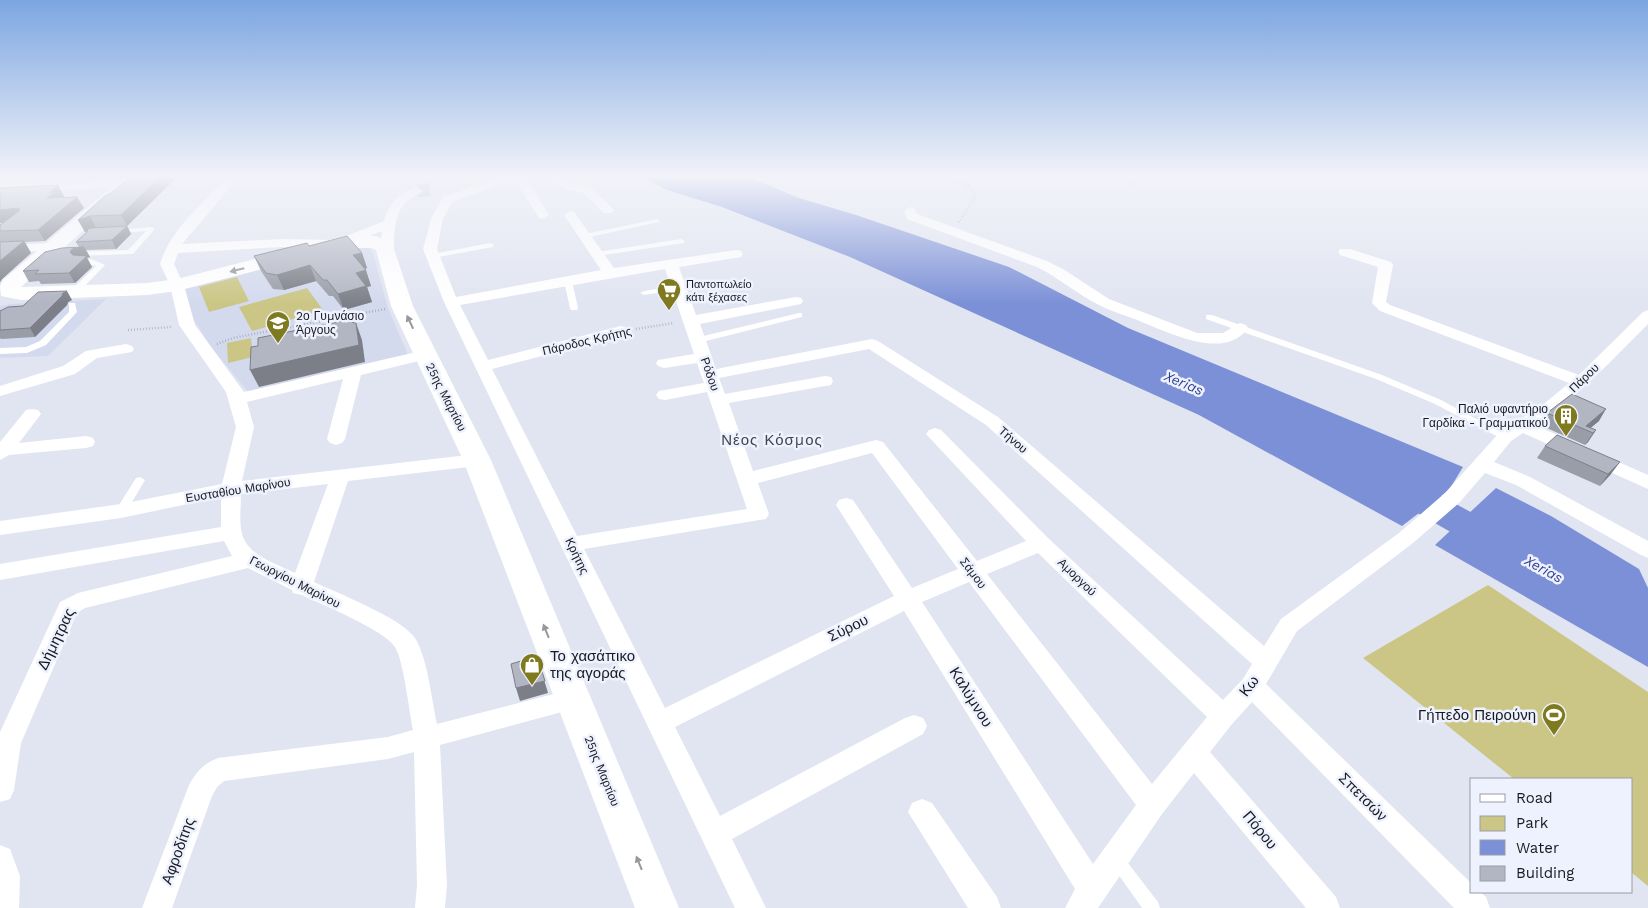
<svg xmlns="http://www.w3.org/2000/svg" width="1648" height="908" font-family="'Work Sans',sans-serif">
  <rect width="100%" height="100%" fill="#e1e5f1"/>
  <!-- built -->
  <g fill="#d4daee">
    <polygon points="358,246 369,248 373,253 388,308 409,357 248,392 212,348 175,291 320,253"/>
    <polygon points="106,299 48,356 0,358 0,306 11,304"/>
  </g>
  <!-- green -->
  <g fill="#cbc685">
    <polygon points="237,277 249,301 209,312 199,287"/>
    <polygon points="307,288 323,310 252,331 239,307"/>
    <polygon points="251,338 253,357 228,363 227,343"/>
    <polygon points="1488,585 1648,692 1648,886 1632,873 1632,779 1514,779 1363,658"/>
  </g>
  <!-- water -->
  <g fill="#7b90d6">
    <polygon points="642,177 749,177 799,198 856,215 1009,267 1128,328 1463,467 1449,490 1402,526 1199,415 850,257 722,207 667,190"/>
    <polygon points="1496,488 1551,516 1639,569 1648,588 1648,667 1435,545"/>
  </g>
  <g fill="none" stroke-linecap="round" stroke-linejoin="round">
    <!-- river -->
    <polygon fill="#7b90d6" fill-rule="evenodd" points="1407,481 1419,484 1513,535 1518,544 1513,553 1500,557 1487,553 1395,500 1390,492 1395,484"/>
    <!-- street-tunnel -->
    <polyline stroke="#b9bcc7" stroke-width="13" stroke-dasharray="13 7" stroke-linecap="butt" points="417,191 434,189"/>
    <!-- path -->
    <g stroke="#8d9099" stroke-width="2.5" stroke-dasharray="0.5 2.5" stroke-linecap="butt">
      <polyline points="1132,184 1142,177"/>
      <polyline points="959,222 974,199 975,192 966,187 970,185 959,182 958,180 961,177"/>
      <polyline points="636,329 674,323"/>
      <polyline points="128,330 171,327"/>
      <polyline points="217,344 233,338 385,309"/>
    </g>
    <!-- lane -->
    <g fill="#fff" fill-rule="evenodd">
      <polygon points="657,219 660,221 659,222 585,238 581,236 585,234"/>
      <polygon points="152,227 154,228 154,230 133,254 74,256 70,254 74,252 128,250 146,231 118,233 114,231 116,230"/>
      <polygon points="681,239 685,241 684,243 597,256 593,254 597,252"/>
      <polygon points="490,243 494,245 493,247 433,258 429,256 433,254"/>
      <path d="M91,259l14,6 -28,29h-6v-4l25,-24c-6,-3 -14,0 -18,-4l1,-2z"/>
      <polygon points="565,279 568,279 572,281 578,308 577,310 571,310 570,308 564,281"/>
      <polygon points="680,285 684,287 683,289 644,295 640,293 644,291"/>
      <polygon points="69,303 75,303 77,312 46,345 27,353 0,354 0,348 26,347 40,341 69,312"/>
      <polygon points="799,313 802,313 802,317 698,343 694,340 695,338"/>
      <polygon points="1206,315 1212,315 1382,375 1441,400 1510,437 1508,439 1502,439 1435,404 1376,379 1206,319"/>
      <polygon points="140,477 145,480 125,514 117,514 116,511 117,508 136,478"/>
      <polygon points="1116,851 1121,854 1158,902 1160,908 1142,908 1111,864 1108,859 1111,854"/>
    </g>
    <!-- street -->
    <g fill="#fff" fill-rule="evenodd">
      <path d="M227,177h12l-57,67 100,-5 54,1 48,-19c5,-17 15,-29 33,-34l6,4c-5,5 -12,6 -17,11 -12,12 -12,33 -12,48l-2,3 -5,1 -7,-4 2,-19 -44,17 -56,-1 -104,6 -4,11 10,21 11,40 49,67 181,-42 6,2 2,3 -2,3 -70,17 -16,64 -3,4 -6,2 -6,-2 -3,-4 16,-60 -96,23 7,25 -12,54 235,-27 7,2 2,4 -2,4 -7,2 -129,15 -34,101c25,12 86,35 101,56 12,18 17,63 22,86l136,-35 9,3 3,7 -3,7 -9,3 -133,36 7,140 -2,23h-30l2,-23 -3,-133 -26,7 -164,22 -7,6 -5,9 -40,112h-30l47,-123c8,-14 14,-21 29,-27l170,-21 25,-7c-4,-19 -9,-68 -18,-83 -11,-17 -72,-42 -93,-52l-9,-2 -1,-3 -44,-22 -163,40 -8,5 -56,130 -7,47 -4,9 -10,3v-70l60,-130 18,-9 154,-37 -8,-15 -224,39v-16l221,-37v-30l-100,21 -121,17v-14l121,-17 101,-20 14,-57 -10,-35 -47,-67 -9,-40 -10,-21c10,-34 43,-61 67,-87zM328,484l-33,89c-18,-9 -47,-17 -53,-39 -3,-12 -1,-27 -1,-40z"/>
      <path d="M501,177h62l11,6 17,4 23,23 -2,3h-8l-21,-20 -17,-4 -13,-8 -24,1 20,33 -6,4 -4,-1 -22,-35h-12l-53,19 -9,17 -6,30 19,48 145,-27 -37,-55 6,-4 4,1 40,56 122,-18 5,1 2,3 -2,3 -62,10 17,48 100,-18 5,1 2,3 -2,3 -5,1 -96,19 16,45 156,-30 6,2 120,76 266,229 17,-27 118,-86 46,-40 54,-60 46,-30 24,-20 -189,-72 -8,-8 6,-36 -38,-12 -2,-3 2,-3h10l41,13 2,3 -7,37 4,3 189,70 64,-63 5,-2v14c-36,36 -70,73 -113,101l113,50v14l-125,-56 -12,8 -17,21 36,15 118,64v17l-7,-3 -125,-70 -31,-12 -26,30 -46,40 -116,88 -31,53 206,200v8h8l6,5 4,11h-36l-202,-206 -20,22 -22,28 126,145 4,11h-34l-112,-135 -32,41 -64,94h-33l10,-19 -171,-278 -229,116 45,89 185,-98 9,-3 9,3 4,8 -4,8 -191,105 34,69h-31l-291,-606 -21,-53 8,-30 12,-22zM665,269l29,85 -36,6 -2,3 2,3 6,2 33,-5 7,20 -45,8 -3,4 3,4 6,1 42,-8 40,117 -170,27 -85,-167 135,-35 2,-3 -2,-3 -6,-2 -133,34 -28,-55zM869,349l117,76 266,239 -9,15 -20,21 -175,-162 -107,-108 -6,-2 -6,2 -3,4 100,107 -49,20 -94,-119 -7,-2 -123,31 -24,-68 96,-17 6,-1 2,-4 -2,-4 -6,-1 -100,18 -6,-16zM872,453l86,116 -46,19 -59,-88 -7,-2 -7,2 -3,5 58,91 -229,112 -81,-159 182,-30 3,-5 -11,-31zM1038,553l169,164 -55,67 -165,-210zM969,582l167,223 -43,59 -171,-262z"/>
      <polygon points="126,180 132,184 130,187 0,193 0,185"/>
      <path d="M910,207l4,1 3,6 130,47 16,8 46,30 88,34h26l17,-10 6,2 2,3c-23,33 -78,5 -106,-6 -14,-6 -30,-10 -43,-17 -22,-11 -40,-27 -62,-38l-130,-48 -3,-8z"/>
      <polygon points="54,243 59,244 61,247 59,250 0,253 0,245"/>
      <polygon points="126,344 132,346 134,349 132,352 97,358 75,374 0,396 0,386 63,366 86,351"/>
      <polygon points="32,409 38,410 41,414 19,443 86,436 93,438 95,442 93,446 86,448 9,455 0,460 0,442 26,410"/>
      <polygon points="922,799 932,803 997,897 1001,908 968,908 908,812 912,803"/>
      <polygon points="0,845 10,849 20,876 19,908 0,908"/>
    </g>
    <!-- primary -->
    <polygon fill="#fff" fill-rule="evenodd" points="123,177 142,177 21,287 147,283 177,279 344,236 376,236 392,243 413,306 491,460 679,908 635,908 463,460 391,306 376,250 372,248 344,248 177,291 147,295 21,300 1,296 0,286 3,280"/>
  </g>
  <!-- wall -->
  <g fill="#999da7">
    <polygon points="130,177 183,177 182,178 175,179 127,226 131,234 116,249 86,250 90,257 87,258 92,267 75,283 41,284 39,281 29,282 23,271 79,247 76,242 87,232 87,231 85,232 78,220 114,191"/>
    <polygon points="58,185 64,197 63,198 77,197 84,208 45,241 25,242 31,253 2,279 0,282 0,225 4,222 0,223 0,188"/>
    <polygon points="309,246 362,253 367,268 365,269 371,286 367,287 372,302 344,310 333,296 329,296 316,281 284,290 273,289 261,271 254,256"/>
    <polygon points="72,300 68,302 67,305 35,337 1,339 0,338 0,311 23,306"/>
    <polygon points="1547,413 1599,421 1590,428 1596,430 1588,442 1585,445 1540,425"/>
    <polygon points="1545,446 1611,474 1600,486 1537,458"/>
  </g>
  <!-- shaded-wall -->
  <g fill="#7d7f88">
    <polygon points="160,177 174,177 175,179 127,226 131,234 116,249 112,240 127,226 121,215"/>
    <polygon points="58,185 64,197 59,201 47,198 49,193"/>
    <polygon points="77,197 84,208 45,241 38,230"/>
    <polygon points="19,208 25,220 0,223 0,210"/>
    <polygon points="90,216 96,228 85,232 78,220"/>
    <polygon points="24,241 31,253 2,279 0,282 0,261"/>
    <polygon points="84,247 90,257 87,258 92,267 75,283 69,273 77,259 70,252 72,249"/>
    <polygon points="362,253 367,268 358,271 353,255"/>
    <polygon points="310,265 316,281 284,290 277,275"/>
    <polygon points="366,270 371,286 367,287 372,302 344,310 338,294 356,273"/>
    <polygon points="67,291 72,300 68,302 67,305 35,337 30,328 63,293"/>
    <polygon points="356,323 362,340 365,362 259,387 250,370"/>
    <polygon points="1606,409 1599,421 1587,431 1586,426"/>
    <polygon points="1596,430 1588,442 1585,445 1593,433"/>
    <polygon points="1620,462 1611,474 1600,486 1608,474"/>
    <polygon points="537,656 548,693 520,701 516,688"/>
  </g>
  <!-- building -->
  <g fill="#b2b6c2" stroke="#7d7f88">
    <polygon points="130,177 160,177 121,215 90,216 78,220 105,196 114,191"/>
    <polygon points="58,185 49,193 55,192 47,198 77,197 38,230 0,231 0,225 19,211 19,208 0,210 0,188"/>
    <polygon points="127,226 112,240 76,242 87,232 88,229 92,228"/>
    <polygon points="347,236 362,253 353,255 366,270 356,273 366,286 338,294 327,280 323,280 310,265 277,275 266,273 254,256 307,243 309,246"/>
    <polygon points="24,241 0,261 0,242"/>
    <polygon points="84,247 72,249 70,252 73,255 87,256 69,273 35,274 39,270 23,271 45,252 62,248"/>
    <polygon points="67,291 63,293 62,296 30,328 0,330 0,311 8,307 23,306 38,292"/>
    <polygon points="343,321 356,323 359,345 250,370 251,347 258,346 258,338"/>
    <polygon points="1572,394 1606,409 1586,426 1596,430 1593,433 1547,413"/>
    <polygon points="1557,435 1620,462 1608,474 1545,446"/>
    <polygon points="537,656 545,681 516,688 511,664"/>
  </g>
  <!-- one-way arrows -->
  <defs><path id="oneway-solid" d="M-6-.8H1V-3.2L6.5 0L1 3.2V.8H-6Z" transform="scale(1.25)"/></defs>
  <g fill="#97989a">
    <use href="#oneway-solid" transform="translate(237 270) rotate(166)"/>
    <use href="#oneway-solid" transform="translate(410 322) rotate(-115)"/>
    <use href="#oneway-solid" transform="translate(546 631) rotate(-112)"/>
    <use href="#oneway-solid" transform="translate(639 863) rotate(-112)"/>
  </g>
  <!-- sky -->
  <linearGradient id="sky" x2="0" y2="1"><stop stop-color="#7ca6e1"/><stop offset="0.58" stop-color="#f2f3f9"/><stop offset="1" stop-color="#f2f3f9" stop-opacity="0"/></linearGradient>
  <rect width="1648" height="304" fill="url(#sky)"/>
  <!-- icons -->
  <defs>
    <g id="supermarket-pin" transform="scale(1.25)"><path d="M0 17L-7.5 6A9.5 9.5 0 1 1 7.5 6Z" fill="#807a1f" stroke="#eef2ff"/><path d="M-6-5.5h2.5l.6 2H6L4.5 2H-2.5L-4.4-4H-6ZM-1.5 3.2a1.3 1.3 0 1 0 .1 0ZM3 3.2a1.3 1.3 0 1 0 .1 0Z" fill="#fff"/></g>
    <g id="school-pin" transform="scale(1.25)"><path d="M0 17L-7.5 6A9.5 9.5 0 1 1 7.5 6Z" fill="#807a1f" stroke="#eef2ff"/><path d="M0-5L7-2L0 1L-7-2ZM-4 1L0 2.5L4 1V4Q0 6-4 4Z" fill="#fff"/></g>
    <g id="building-pin" transform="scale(1.25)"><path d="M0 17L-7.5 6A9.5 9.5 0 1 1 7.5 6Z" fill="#807a1f" stroke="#eef2ff"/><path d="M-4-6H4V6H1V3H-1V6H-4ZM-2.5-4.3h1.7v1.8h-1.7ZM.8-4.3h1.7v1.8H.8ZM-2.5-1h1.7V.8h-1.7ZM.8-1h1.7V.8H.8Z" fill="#fff"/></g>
    <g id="shop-pin" transform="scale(1.25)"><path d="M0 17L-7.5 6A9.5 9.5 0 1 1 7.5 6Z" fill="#807a1f" stroke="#eef2ff"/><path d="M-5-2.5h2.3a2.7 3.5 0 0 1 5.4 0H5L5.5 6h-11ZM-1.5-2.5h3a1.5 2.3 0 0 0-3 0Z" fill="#fff"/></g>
    <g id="stadium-pin" transform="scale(1.25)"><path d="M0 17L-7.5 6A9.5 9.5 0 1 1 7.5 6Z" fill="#807a1f" stroke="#eef2ff"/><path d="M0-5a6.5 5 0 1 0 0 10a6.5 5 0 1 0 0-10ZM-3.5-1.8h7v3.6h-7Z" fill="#fff"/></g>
  </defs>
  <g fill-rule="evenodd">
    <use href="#supermarket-pin" x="669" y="290"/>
    <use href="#school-pin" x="278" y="323"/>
    <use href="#building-pin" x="1566" y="416"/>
    <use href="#shop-pin" x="532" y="665"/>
    <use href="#stadium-pin" x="1554" y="715"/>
  </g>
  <g text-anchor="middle" stroke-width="5" stroke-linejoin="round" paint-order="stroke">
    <!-- far-poi labels -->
    <g font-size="11" fill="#181a1e" stroke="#eef2ff" text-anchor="start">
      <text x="686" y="288">Παντοπωλείο<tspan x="686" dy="13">κάτι ξέχασες</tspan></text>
    </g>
    <!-- poi labels -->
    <g font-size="12" fill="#181a1e" stroke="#eef2ff" text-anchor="start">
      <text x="296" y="320">2ο Γυμνάσιο<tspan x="296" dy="14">Άργους</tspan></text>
      <text x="1548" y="413" text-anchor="end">Παλιό υφαντήριο<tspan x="1548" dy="14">Γαρδίκα - Γραμματικού</tspan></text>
    </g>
    <!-- street labels -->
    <g font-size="12" fill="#181a1e" stroke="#eef2ff">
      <text transform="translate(587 341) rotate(-13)" y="4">Πάροδος Κρήτης</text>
      <text transform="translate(710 374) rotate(71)" y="4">Ρόδου</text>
      <text transform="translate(1584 378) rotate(-44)" y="4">Πάρου</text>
      <text transform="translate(446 397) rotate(63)" y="4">25ης Μαρτίου</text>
      <text transform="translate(1013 440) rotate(41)" y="4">Τήνου</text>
      <text transform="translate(238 490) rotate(-9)" y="4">Ευσταθίου Μαρίνου</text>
      <text transform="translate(577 556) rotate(64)" y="4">Κρήτης</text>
      <text transform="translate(973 573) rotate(53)" y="4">Σάμου</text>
      <text transform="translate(1077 577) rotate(44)" y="4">Αμοργού</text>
      <text transform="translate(295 582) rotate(27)" y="4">Γεωργίου Μαρίνου</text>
      <text transform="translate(602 771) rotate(68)" y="4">25ης Μαρτίου</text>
    </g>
    <!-- water labels -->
    <g font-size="14" font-style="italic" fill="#2e3f91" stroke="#eef2ff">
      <text transform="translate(1184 383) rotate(23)" y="5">Xerias</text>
      <text transform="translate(1544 569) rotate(29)" y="5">Xerias</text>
    </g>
    <!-- quarter labels -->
    <g font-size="15" letter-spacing="1" fill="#40444e" stroke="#eef2ff">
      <text x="772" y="445">Νέος Κόσμος</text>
    </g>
    <!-- near-street labels -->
    <g font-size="15" fill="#181a1e" stroke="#eef2ff">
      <text transform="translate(848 628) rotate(-26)" y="5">Σύρου</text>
      <text transform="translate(56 639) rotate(-64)" y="5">Δήμητρας</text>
      <text transform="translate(1249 686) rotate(-53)" y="5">Κω</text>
      <text transform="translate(971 697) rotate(58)" y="5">Καλύμνου</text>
      <text transform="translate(1363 797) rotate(45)" y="5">Σπετσών</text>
      <text transform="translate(1260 830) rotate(50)" y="5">Πόρου</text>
      <text transform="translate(178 851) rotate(-70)" y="5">Αφροδίτης</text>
    </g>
    <!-- near-poi labels -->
    <g font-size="15" fill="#181a1e" stroke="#eef2ff" text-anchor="start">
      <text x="550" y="661">Το χασάπικο<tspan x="550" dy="17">της αγοράς</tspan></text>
      <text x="1536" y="720" text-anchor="end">Γήπεδο Πειρούνη</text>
    </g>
  </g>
  <!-- legend -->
  <rect x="1470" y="778" width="162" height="115" fill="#eef2ff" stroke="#989ca5"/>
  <rect x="1480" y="794" width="25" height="8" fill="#ffffff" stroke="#989ca5"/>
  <text x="1516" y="803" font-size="15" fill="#181a1e">Road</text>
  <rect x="1480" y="816" width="25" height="15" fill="#cbc685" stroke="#989ca5"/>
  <text x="1516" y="828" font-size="15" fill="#181a1e">Park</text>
  <rect x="1480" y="840" width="25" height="15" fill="#7b90d6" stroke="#989ca5"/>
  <text x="1516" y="853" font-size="15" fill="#181a1e">Water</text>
  <rect x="1480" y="866" width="25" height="15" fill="#b2b6c2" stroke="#989ca5"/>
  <text x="1516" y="878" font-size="15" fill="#181a1e">Building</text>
</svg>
